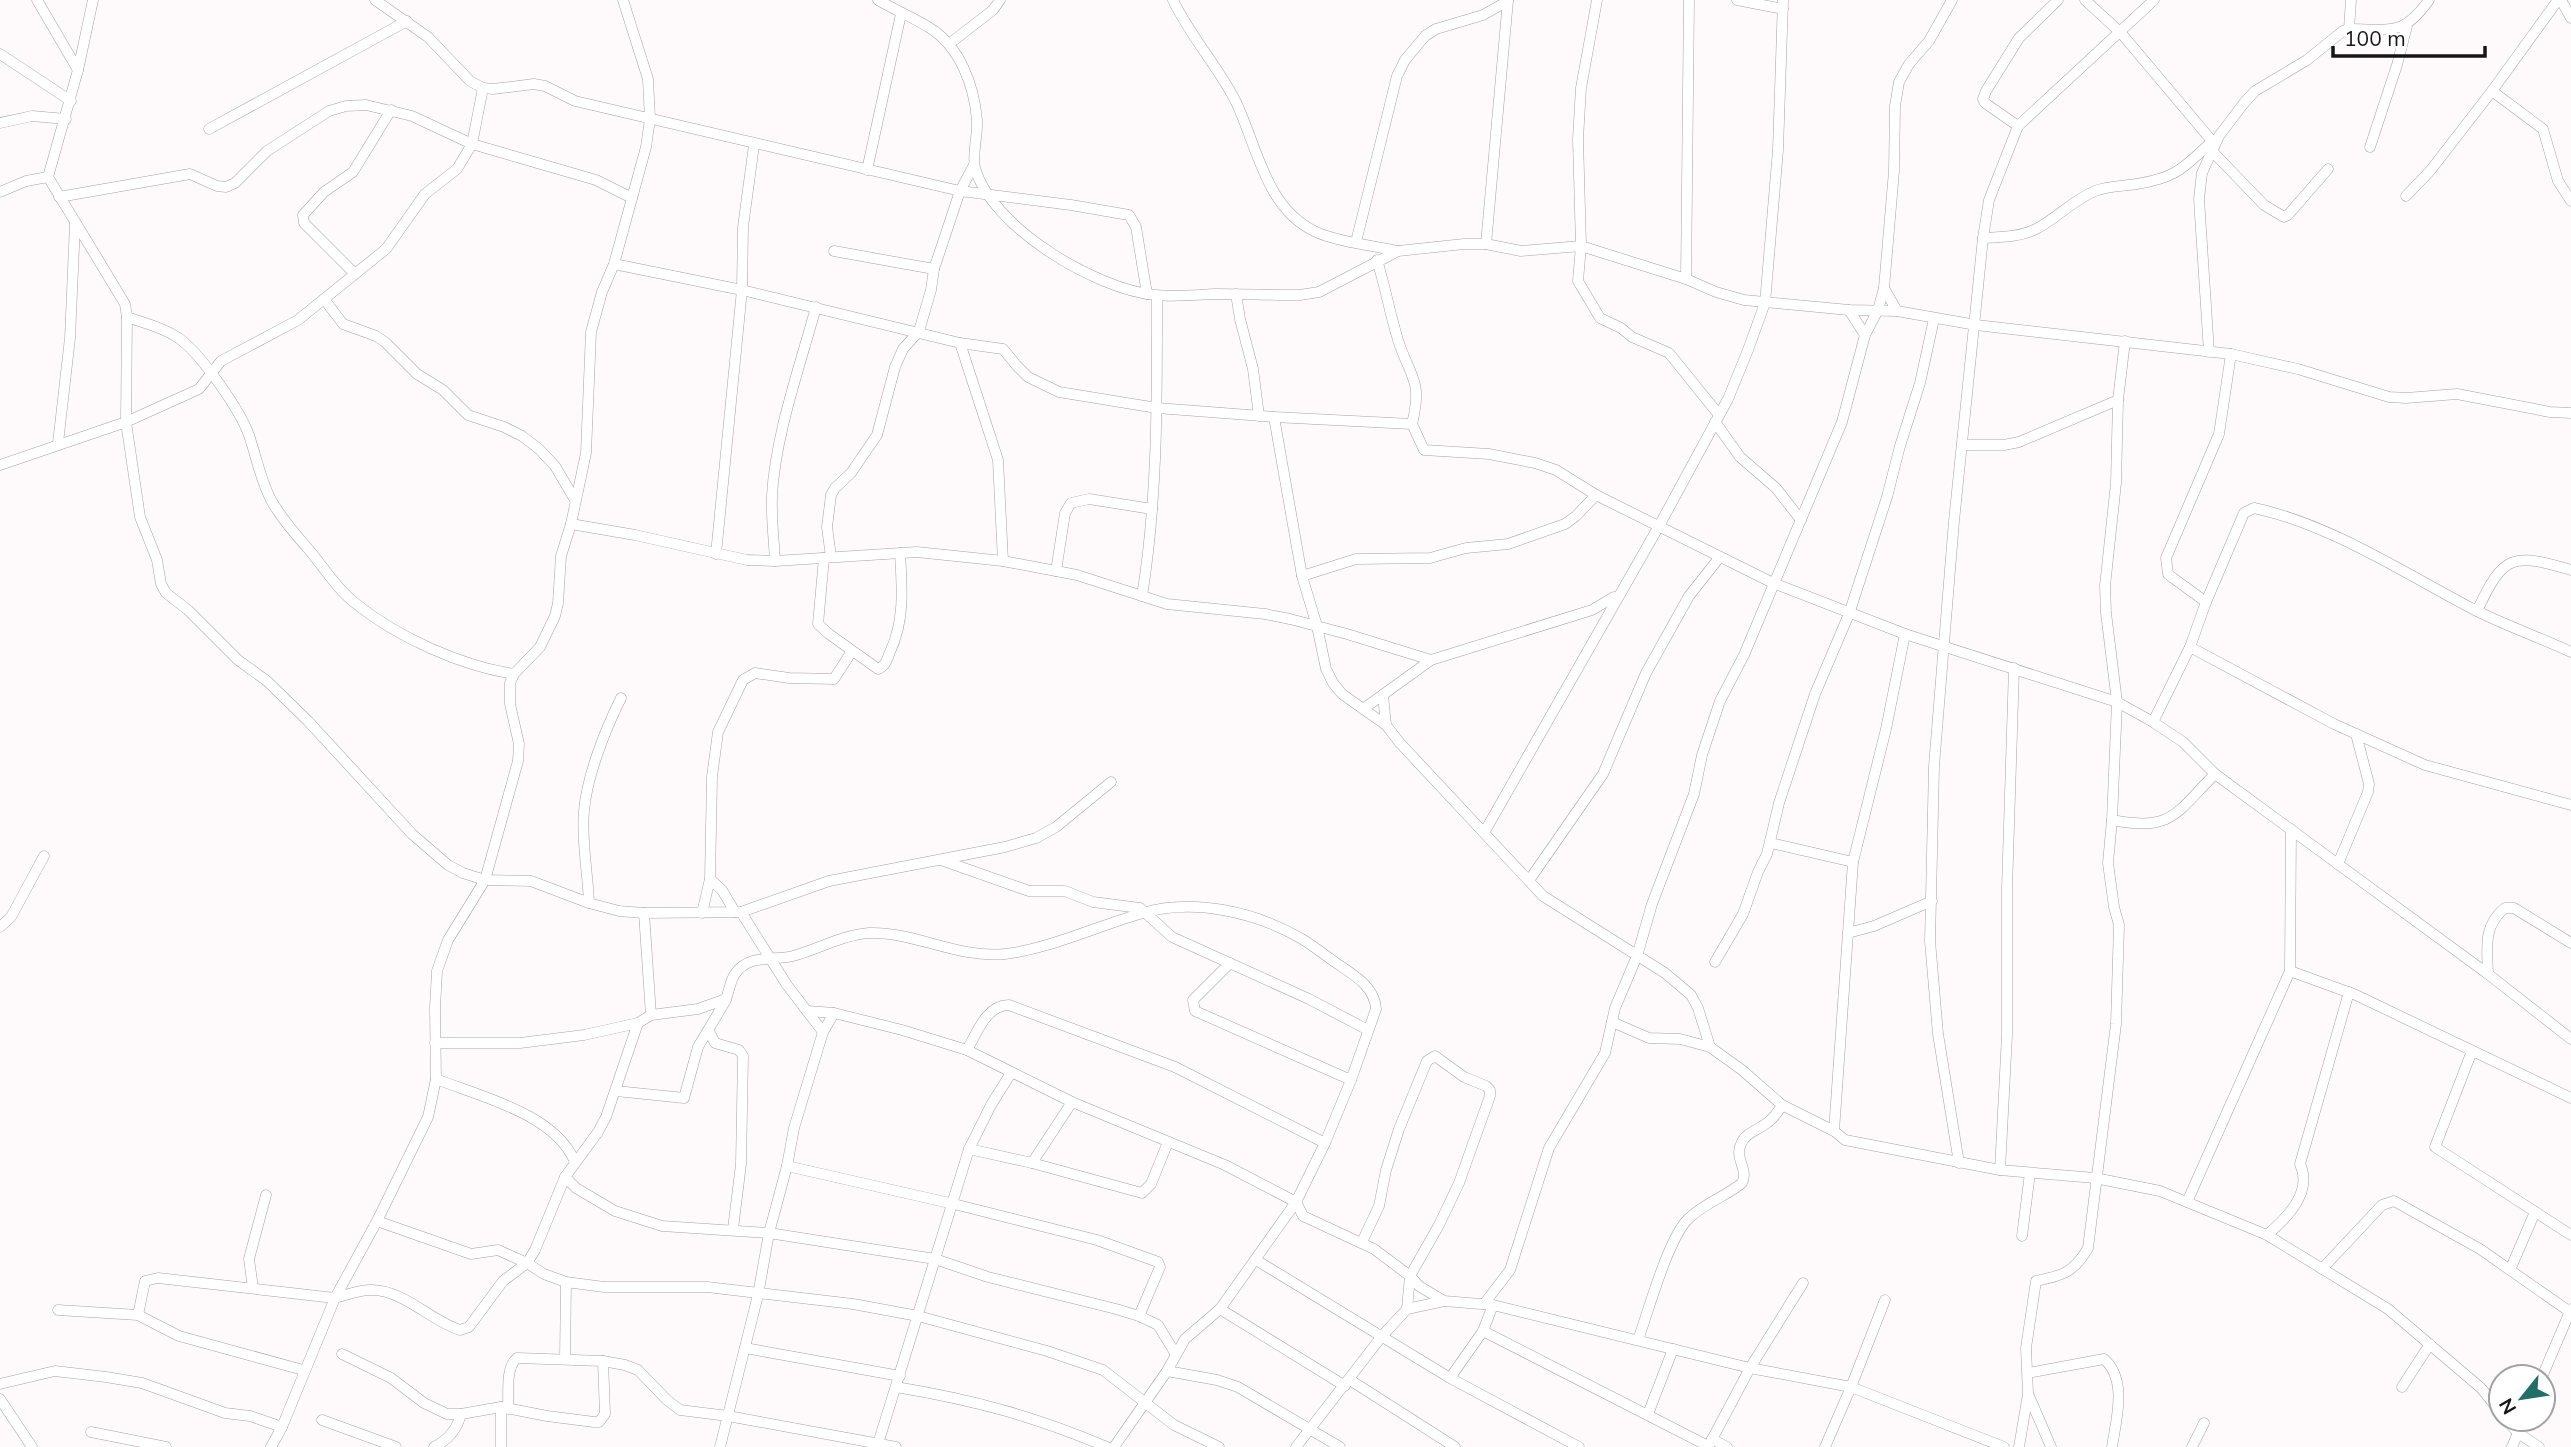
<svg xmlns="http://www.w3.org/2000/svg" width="2571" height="1447" font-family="Mulish,sans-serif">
  <rect width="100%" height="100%" fill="#fef9fa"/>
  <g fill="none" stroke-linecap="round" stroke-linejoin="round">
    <!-- street casing -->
    <g stroke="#a7a3a3" stroke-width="11">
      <g id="street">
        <polyline points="37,0 78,70"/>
        <polyline points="93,0 78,70 48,177 125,304 127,317 126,422 140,517 157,560 161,584 166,593 188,610 238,660 267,681 308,721 412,834 448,865 463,873 485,880 531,881 589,903 619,911 644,913 741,912 829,881 1005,847 1036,838 1056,827 1111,782"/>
        <polyline points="375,0 428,37 470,81 483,88 493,89 534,84 545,86 575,101 960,191 1071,205 1129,215 1136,227 1147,294"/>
        <path d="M878,0c17,10 36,18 52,28 30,19 44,57 47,92 1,15 -5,34 -2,48 17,60 121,121 180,127 19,2 40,0 59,-1 29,0 57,1 86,1l19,-3 79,-41 66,-7h22l35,7 60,-5 105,33 30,13 28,8 105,10 48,1 79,14 255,29 67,15 91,28 17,1 51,-4 93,18 21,1"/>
        <path d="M1173,0c17,36 44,65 62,100 22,45 30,107 79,131 20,10 60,15 84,20"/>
        <polyline points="1597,0 1581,88 1578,139 1581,246 1578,281 1600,318 1621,328 1632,337 1669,353 1719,415"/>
        <polyline points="1737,0 1783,9"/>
        <polyline points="2085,0 2121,33 2212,141"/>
        <polyline points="2558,0 2492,91 2543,129 2558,181 2571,201"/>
        <polyline points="2561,0 2571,18"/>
        <polyline points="2349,29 2351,0"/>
        <polyline points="949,44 993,10 1000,0"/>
        <polyline points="0,54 71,101"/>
        <polyline points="0,123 32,116 66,119"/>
        <polyline points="2018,126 2154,0"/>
        <polyline points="209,129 407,21"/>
        <polyline points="2370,147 2397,65 2407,26"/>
        <polyline points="2211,150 2264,205 2284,217 2288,215 2328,169"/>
        <polyline points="867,170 901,14"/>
        <polyline points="0,192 26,181 48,177"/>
        <polyline points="2406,196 2430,171 2492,91"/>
        <polyline points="59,197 190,174 217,186 226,187 235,183 267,151 329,111 346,106 366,105 412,116 472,144 596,180 632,198"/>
        <path d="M1983,238c18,-1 37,-1 53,-9 21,-11 37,-29 59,-38 12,-5 29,-5 42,-7 43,-7 47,-18 77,-44"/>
        <polyline points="1356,242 1397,76 1405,60 1425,36 1436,29 1483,15 1508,1"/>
        <polyline points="1486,244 1508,0"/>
        <polyline points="834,251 934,269"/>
        <path d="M1377,260c8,26 13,54 21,80 12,38 25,39 14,84"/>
        <polyline points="614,264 742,290 960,343 1003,349 1017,366 1028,377 1059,392 1157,408 1274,417 1412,424 1424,450 1489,454 1535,463 1556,470 1596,495 1773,583 1905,634 2117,702 2153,722 2183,742 2215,774 2488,974 2571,1039"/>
        <polyline points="355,274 304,223 303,215 324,192 353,172 391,110"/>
        <polyline points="1686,279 1689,0"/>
        <polyline points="1884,288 1897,311"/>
        <polyline points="1236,294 1240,319 1253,369 1259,416"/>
        <polyline points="324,299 343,324 376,336 385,342 417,374 443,390 468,415 504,427 522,436 539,449 555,466 575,500"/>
        <polyline points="1849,310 1865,335"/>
        <path d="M127,317c17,6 35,10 50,20 22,14 59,68 70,93 9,23 12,47 24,70 10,18 25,35 39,51 14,17 27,38 45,52 42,34 106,63 159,71"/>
        <polyline points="960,343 998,460 1003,561"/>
        <path d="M2209,352l-10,-153 3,-26 17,-37 25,-33 11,-12 52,-31 36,-29 6,-2c41,0 54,8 80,-29"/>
        <polyline points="1274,417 1302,576 1317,626 1326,669 1333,683 1342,694 1386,725 1399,742 1543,896 1665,973 1691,995 1698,1008 1710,1047"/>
        <polyline points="1715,422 1740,457 1776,488 1801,520"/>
        <polyline points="58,443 70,338 75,224"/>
        <polyline points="1962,445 2004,445 2019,442 2118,400"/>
        <polyline points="0,465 126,422 199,389 221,361 298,320 386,249 425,194 457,169 472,144 483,88"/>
        <polyline points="571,524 635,535 747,560 775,561 917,552 1003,561 1077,575 1167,604 1265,614 1290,619 1347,634 1431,660"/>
        <polyline points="716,554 742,290 743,227 754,145"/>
        <polyline points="831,557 827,527 831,495 835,488 851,473 877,435 895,367 903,349 919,331 931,290 934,269 960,191 974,165"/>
        <path d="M824,558l-6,66 11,10 49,35c8,-3 9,-10 12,-17 15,-32 12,-65 10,-99"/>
        <path d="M775,561c-1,-21 -4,-43 -3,-65 3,-60 28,-130 44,-189"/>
        <polyline points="1056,571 1065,513 1071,503 1089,499 1152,509"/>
        <polyline points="1302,576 1356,559 1430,558 1466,548 1508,544 1565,524 1576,516 1596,495"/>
        <path d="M1142,596c16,-99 15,-200 15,-300"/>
        <polyline points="2206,602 2173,578 2168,574 2166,558 2219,434 2231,354"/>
        <path d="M2477,611c27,-58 36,-58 94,-41"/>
        <polyline points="2190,647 2334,724 2425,765 2571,805"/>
        <polyline points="1383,695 1386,725"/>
        <polyline points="1363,709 1431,660 1592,610 1614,597"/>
        <path d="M2153,722l37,-75 16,-45 38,-89 10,-5c76,16 150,65 219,101 31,16 66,28 98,43"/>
        <path d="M2112,820c60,12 64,-7 103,-46"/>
        <polyline points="2291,829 2290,971 2356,995 2571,1098"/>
        <polyline points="1485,831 1659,526 1728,399 1748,350 1765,303 1778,150 1783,0"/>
        <polyline points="1771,843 1853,862"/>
        <polyline points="941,860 1029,891 1065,891 1093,902 1140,908 1172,937 1309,999 1368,1030"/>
        <polyline points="2338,864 2368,792 2369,784 2356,734"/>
        <polyline points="710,879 722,890 735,912"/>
        <polyline points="1530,879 1603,774 1646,673 1689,596 1719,558"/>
        <path d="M589,903c-1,-29 -8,-64 -5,-92 3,-35 21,-81 37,-113"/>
        <polyline points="741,912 787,985 823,1032"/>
        <polyline points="644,913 651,1015"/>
        <polyline points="702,913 710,879 712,777 718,732 743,680 755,673 789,678 834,679 852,651"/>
        <polyline points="0,927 11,917 44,856"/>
        <polyline points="1848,933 1874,926 1932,901"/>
        <polyline points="1715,962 1743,914 1758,872 1767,854 1779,803 1815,694 1849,614 1887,497 1900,446 1920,383 1934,319"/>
        <polyline points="1230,963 1193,1000 1195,1011 1351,1080"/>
        <path d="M2488,974c-1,-25 -5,-49 17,-66h9l57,35"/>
        <polyline points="808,1011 834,1013 902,1030 967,1050 1072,1102 1225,1165 1296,1202 1303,1216 1374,1249 1410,1276 1419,1286 1444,1301 1493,1305 1750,1368 1851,1387 2004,1447"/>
        <polyline points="1612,1022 1649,1038 1680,1039 1710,1047 1742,1070 1782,1105 1834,1131 1845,1140 2000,1170 2095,1178 2160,1191 2267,1235 2388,1309 2481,1388 2501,1413"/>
        <polyline points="638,1023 606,1117 598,1132 565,1177 535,1250 527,1263 544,1274 566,1282 604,1287 707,1287 853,1304 918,1316 1047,1351 1103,1370 1174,1425 1219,1447"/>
        <polyline points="709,1031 715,1043 739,1050 743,1056 741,1164 733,1229"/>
        <path d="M435,1043h85l64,-8 54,-12 13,-8 47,-6 28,-10c3,-7 4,-18 9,-25 13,-20 38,-13 58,-18 26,-7 49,-21 76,-23 44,-2 89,26 136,21 44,-5 95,-29 138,-41 51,-15 113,-1 159,26 10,6 20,14 30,21 18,13 43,25 44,49l-25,71 -26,63 -29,59 -76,107 -35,30 -18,32 -53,76"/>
        <path d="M967,1050c10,-17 19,-45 42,-45l166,62 150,76"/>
        <polyline points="2472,1051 2435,1147 2571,1235"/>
        <path d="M436,1079c46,18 119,35 139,83"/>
        <polyline points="616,1091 684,1098 698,1047 726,1000"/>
        <polyline points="1834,1131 1853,862 1886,729 1905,634"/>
        <polyline points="969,1149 1032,1163 1142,1193 1151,1184 1168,1142"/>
        <polyline points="1032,1163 1072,1102"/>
        <polyline points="1959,1163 1938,1034 1930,941 1934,766 1954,521 1983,238 1989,200 2018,126 1985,103 1983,99 1986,91 2019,38 2058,0"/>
        <polyline points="787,1166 954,1204 1097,1240 1158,1262 1160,1267 1139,1316"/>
        <polyline points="2000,1170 2007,1035 2007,889 2014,668"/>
        <polyline points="565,1177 576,1188 615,1211 662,1226 769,1233 935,1259 988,1277 1116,1309 1139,1316 1158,1325 1175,1353"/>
        <polyline points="2187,1202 2290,971"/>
        <path d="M2267,1235c20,-17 46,-43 33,-71l49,-172"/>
        <polyline points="2022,1236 2030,1173"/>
        <polyline points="1362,1242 1379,1206 1386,1170 1399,1129 1427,1061 1435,1056 1464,1077 1486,1086 1490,1090 1490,1096 1459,1183 1439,1225 1410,1276 1407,1309"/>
        <polyline points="1256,1260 1450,1378 1579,1447"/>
        <polyline points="2322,1269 2382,1205 2394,1201 2480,1249 2570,1312"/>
        <polyline points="2510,1270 2535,1212"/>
        <polyline points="253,1288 249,1259 266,1195"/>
        <polyline points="1484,1304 1510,1270 1549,1148 1605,1053 1615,1008 1637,956 1652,904 1694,794 1702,755 1720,701 1744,655 1842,422 1865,335 1878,310 1884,288 1894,171 1895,106 1899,82 1909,64 1929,41 1952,0"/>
        <polyline points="1220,1309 1345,1386"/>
        <polyline points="58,1310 138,1315 179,1336 303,1370"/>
        <path d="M138,1315l7,-34 13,-3 177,20c12,-3 25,-9 38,-8 32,1 58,31 87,40l9,-3 34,-46 24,-18 -29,-13 -27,4 -94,-33"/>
        <polyline points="1483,1331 1708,1446"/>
        <path d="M1638,1340c10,-28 30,-101 50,-121 16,-16 37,-22 54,-36 7,-13 -8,-25 -1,-39 4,-11 17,-14 26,-21 7,-5 11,-11 15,-18"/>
        <polyline points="745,1348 900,1376"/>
        <polyline points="342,1354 391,1378 424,1403 447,1414 461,1414 501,1407 547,1416 594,1422 599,1422 605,1414 603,1361"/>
        <polyline points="565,1359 566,1282"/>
        <polyline points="1167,1371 1217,1380 1238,1387 1340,1447"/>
        <path d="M2028,1373l76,-14c24,21 12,61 8,88"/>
        <polyline points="2542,1377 2571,1309"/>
        <polyline points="1450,1378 1483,1331 1493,1305"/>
        <polyline points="1350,1380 1455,1447"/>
        <polyline points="0,1384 55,1371 106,1377 142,1383 225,1413 250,1416 282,1427"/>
        <path d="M896,1387c78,13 138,29 211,60"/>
        <polyline points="2402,1387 2430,1344"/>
        <polyline points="2029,1396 2051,1447"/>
        <polyline points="0,1399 32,1447"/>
        <polyline points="501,1407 501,1447"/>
        <path d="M508,1409c1,-15 -3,-41 9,-51l86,3 22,4 13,5 29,30 13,10 48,6 168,31"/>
        <polyline points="1648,1414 1673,1349"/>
        <polyline points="2506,1419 2518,1433 2539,1447"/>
        <polyline points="322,1420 396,1447"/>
        <polyline points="91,1432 166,1447"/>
        <polyline points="1712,1439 1727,1447"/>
        <polyline points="271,1447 282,1427 335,1298 377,1221 428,1117 436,1079 435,1008 437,971 448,940 485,880 518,761 519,744 510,704 510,683 514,674 540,647 555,616 558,603 561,556 571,524 586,453 591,332 602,292 614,264 646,147 650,119 648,79 623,0"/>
        <path d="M434,1447c14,-7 23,-17 27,-33"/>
        <polyline points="720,1447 758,1295 769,1233 787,1166 794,1128 823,1032 834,1013"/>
        <polyline points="877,1447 969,1149 991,1105 1011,1073"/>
        <polyline points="1296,1447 1382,1336 1407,1309 1444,1301"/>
        <polyline points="1708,1447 1750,1368 1803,1283"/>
        <polyline points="1825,1447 1851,1387 1885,1300"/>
        <path d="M2019,1447l9,-53 -2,-46 10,-67c25,-5 38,-8 52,-33l28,-224 3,-99 -5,-18 -6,-44 4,-43 5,-118 -11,-89 -1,-27 11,-103 2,-83 7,-59"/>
        <polyline points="2192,1447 2204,1423"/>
        <polyline points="2512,1447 2524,1419"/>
      </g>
    </g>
    <!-- street -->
    <use href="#street" stroke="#fff" stroke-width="10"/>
  </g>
  <!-- north arrow -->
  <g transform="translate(2522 1398) rotate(240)"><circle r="33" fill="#ffffff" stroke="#a2a2a2" stroke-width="2"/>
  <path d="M0-5L12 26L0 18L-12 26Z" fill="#236e69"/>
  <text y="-10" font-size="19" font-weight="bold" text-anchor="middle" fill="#171616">N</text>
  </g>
  <!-- scale -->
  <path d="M2333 46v10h152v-10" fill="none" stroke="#171616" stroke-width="3.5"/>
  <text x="2344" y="46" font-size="21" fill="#171616" stroke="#ffffff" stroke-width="5" paint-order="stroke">100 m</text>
</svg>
